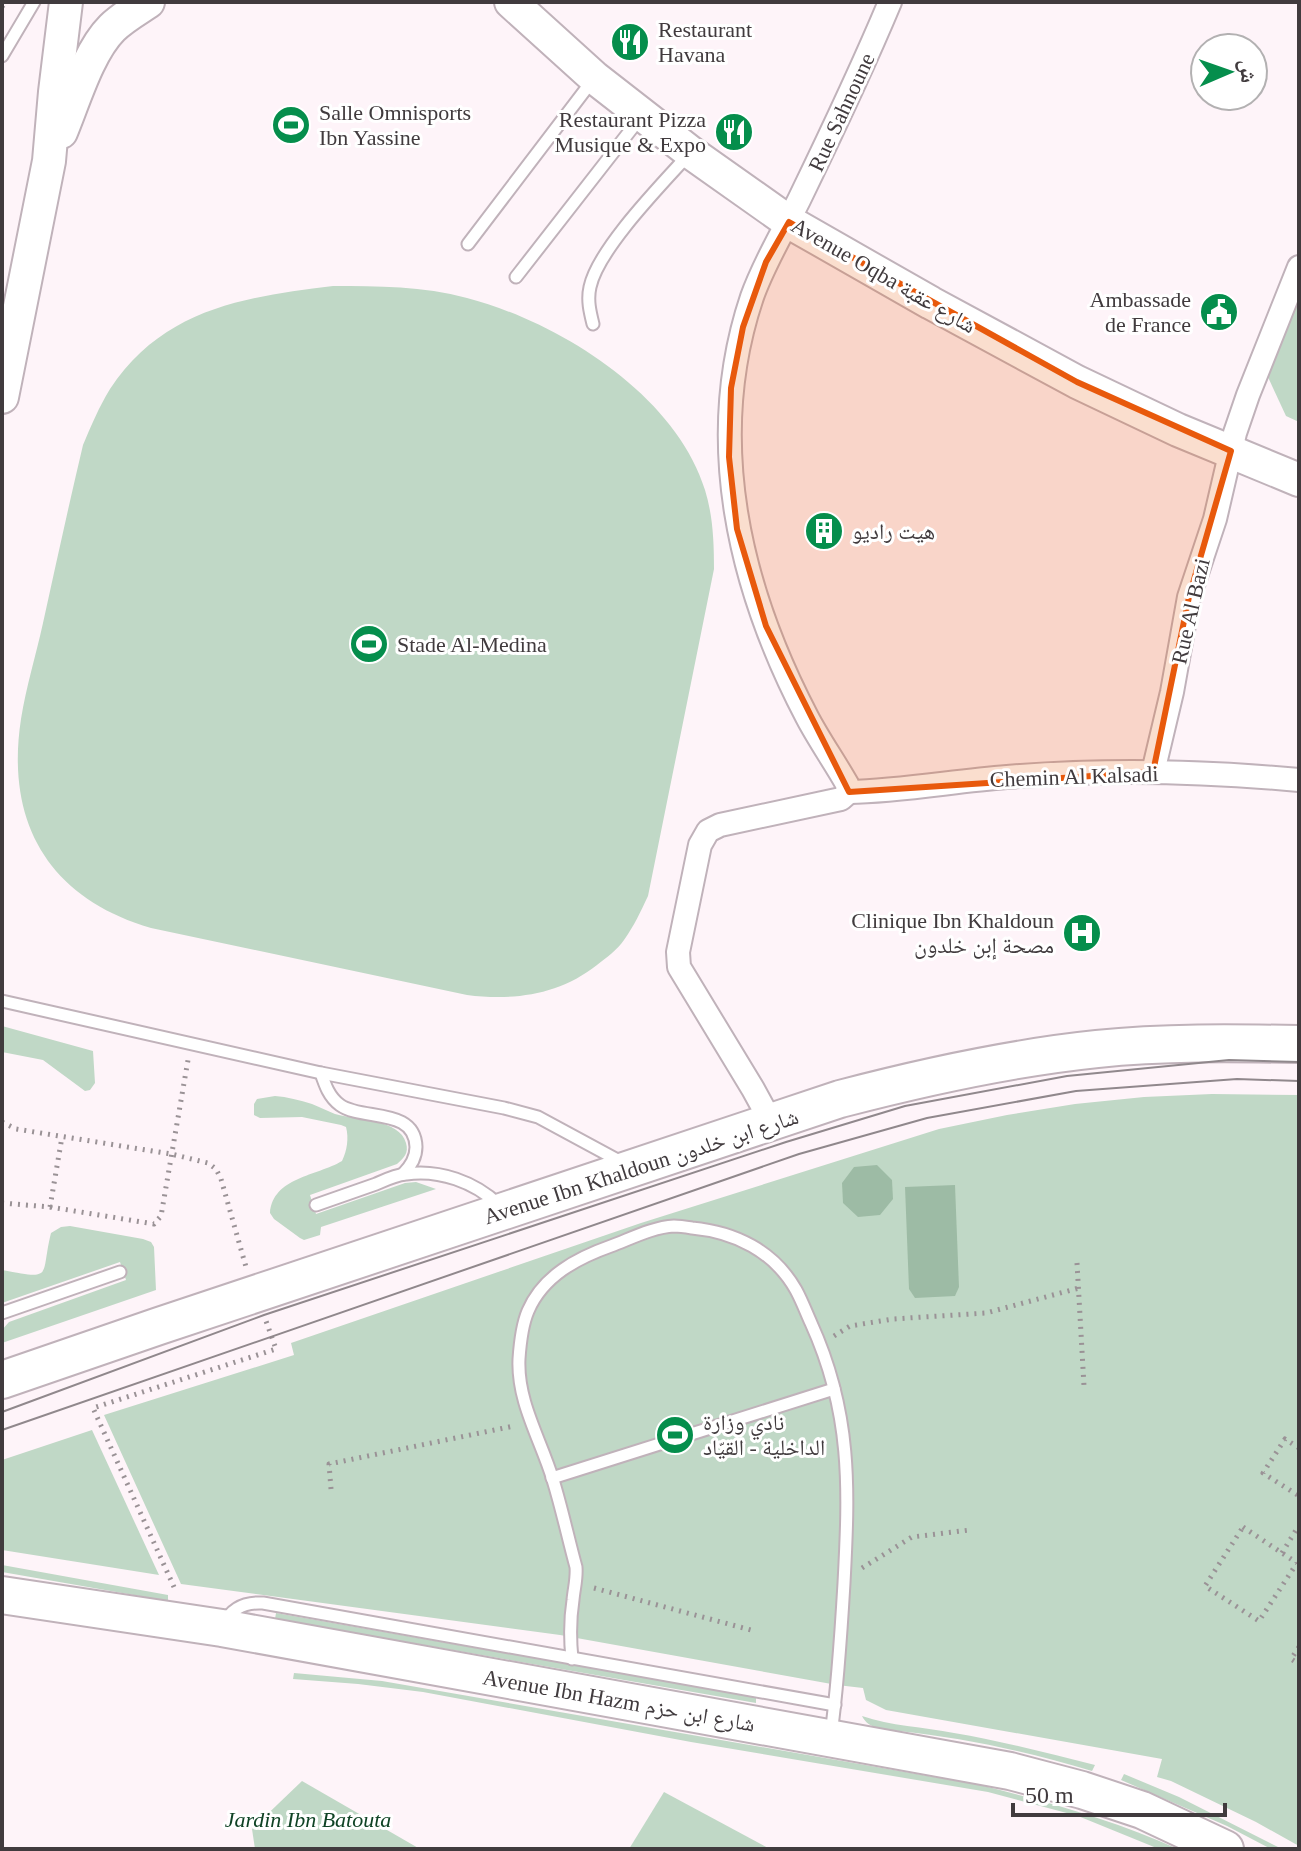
<svg xmlns="http://www.w3.org/2000/svg" width="1301" height="1851" font-family="'Times New Roman','Noto Naskh Arabic',serif">
  <rect width="100%" height="100%" fill="#fef4f9"/>
  <!-- green -->
  <g fill="#c0d8c6">
    <path d="M333,286c45,0 90,0 134,12 92,24 209,97 238,192 8,26 9,52 9,79l-66,327c-7,15 -14,30 -24,44 -7,10 -18,18 -27,25 -38,30 -84,36 -130,30l-316,-67c-102,-30 -146,-105 -130,-209 5,-32 15,-64 22,-96 13,-59 26,-119 40,-178 8,-19 16,-38 27,-56 54,-81 135,-92 223,-103z"/>
    <polygon points="1299,294 1299,422 1286,416 1267,375"/>
    <polygon points="2,1026 93,1051 95,1083 90,1090 85,1091 43,1060 2,1052"/>
    <polygon points="1212,1094 1299,1095 1299,1846 1256,1822 1171,1781 1157,1777 1162,1759 886,1710 866,1700 863,1688 837,1685 560,1635 181,1584 104,1415 294,1355 291,1343 641,1223 939,1129 1007,1115 1075,1104 1144,1097"/>
    <path d="M275,1096c12,1 25,4 37,8 8,3 15,7 23,10 20,6 65,5 71,29 3,10 -2,15 -9,21l-87,31 6,19 89,-31 11,-1 20,7 -115,38 -1,8 -16,5 -4,-2 -26,-19 -4,-6c3,-36 47,-37 72,-52 5,-10 7,-23 4,-34l-5,-2 -39,-8 -42,1 -6,-3v-11l3,-5z"/>
    <path d="M70,1226l73,13 8,3 3,5 2,43 -154,53v-13l7,-8 117,-42 -6,-18 -118,41v-33c53,10 38,7 49,-37l10,-6z"/>
    <polygon points="92,1430 159,1575 2,1550 2,1460"/>
    <polygon points="2,1565 168,1595 168,1601 2,1572"/>
    <polygon points="276,1613 756,1697 756,1703 275,1619"/>
    <path d="M294,1673l88,8 598,104c68,17 134,35 198,64h-19l-81,-33 -90,-24 -297,-50 -268,-50 -65,-8 -65,-5z"/>
    <path d="M862,1716c28,10 62,11 92,17 47,8 94,20 141,32l-3,6c-63,-19 -127,-33 -193,-40 -15,-2 -30,-1 -37,-15z"/>
    <polygon points="1124,1774 1179,1797 1282,1849 1271,1849 1227,1826 1121,1780"/>
    <polygon points="302,1781 420,1849 255,1849 252,1829"/>
    <polygon points="664,1792 770,1849 629,1849"/>
  </g>
  <!-- water -->
  <g fill="#9dbba5">
    <polygon points="877,1165 892,1180 893,1199 880,1215 858,1217 843,1203 842,1183 854,1167"/>
    <polygon points="955,1185 959,1287 955,1296 915,1298 909,1289 905,1187"/>
  </g>
  <g fill="none" stroke-linecap="round" stroke-linejoin="round">
    <!-- lane casing -->
    <g stroke="#c0b2ba" stroke-width="15">
      <g id="lane">
        <polyline points="2,56 34,2"/>
        <polyline points="468,244 592,81"/>
        <polyline points="516,277 640,118"/>
        <path d="M593,324c-3,-12 -6,-24 -3,-37 8,-38 72,-103 100,-134"/>
        <polyline points="2,1001 321,1073 504,1108 538,1117 625,1164"/>
        <path d="M321,1073c4,12 8,24 19,32 22,16 75,2 76,42 0,11 -5,19 -13,27"/>
        <path d="M316,1205c20,-7 40,-14 60,-21 9,-4 19,-9 30,-10 33,-5 69,8 93,31"/>
        <polyline points="2,1313 120,1272"/>
        <polyline points="552,1478 834,1389"/>
        <path d="M224,1624c8,-17 22,-22 39,-21l572,102"/>
        <path d="M572,1659c-2,-20 -2,-40 1,-59 1,-12 4,-21 3,-33 -8,-29 -14,-58 -23,-87 -12,-40 -36,-78 -34,-121 1,-15 3,-34 9,-48 15,-35 49,-53 83,-65 19,-7 42,-19 63,-20 6,0 12,1 18,2 43,4 82,23 104,62 6,11 10,22 15,33 41,90 38,165 33,260 -3,51 -6,101 -13,151"/>
      </g>
    </g>
    <!-- street casing -->
    <g stroke="#c0b2ba" stroke-width="26">
      <g id="street">
        <polyline points="1153,772 1172,692 1189,597 1215,519 1235,433 1248,395 1299,267"/>
        <path d="M849,792l-2,-8c-13,-23 -28,-44 -40,-67 -68,-130 -103,-277 -55,-420 12,-34 31,-65 47,-97 32,-66 63,-131 91,-198"/>
        <path d="M849,792c53,-1 105,-11 158,-15 97,-8 195,-6 292,3"/>
        <polyline points="771,1122 753,1089 679,967 678,952 700,845 708,831 720,825 841,799 849,792"/>
      </g>
    </g>
    <!-- secondary casing -->
    <g stroke="#c0b2ba" stroke-width="36">
      <g id="secondary">
        <polyline points="511,2 595,78 690,152 789,222 931,303 1077,382 1178,430 1299,480"/>
        <path d="M61,132c13,-31 27,-80 51,-104 10,-10 24,-18 36,-26"/>
        <polyline points="2,397 49,161 55,92 66,2"/>
      </g>
    </g>
    <!-- primary casing -->
    <g stroke="#c0b2ba" stroke-width="40">
      <g id="primary">
        <path d="M2,1380l157,-54 681,-227c84,-22 170,-41 257,-50 67,-7 135,-6 202,-5"/>
        <polyline points="2,1595 222,1628 1010,1771 1082,1790 1142,1810 1225,1849"/>
      </g>
    </g>
    <!-- path -->
    <g stroke="#9a9296" stroke-width="5" stroke-dasharray="2 6" stroke-linecap="butt">
      <polyline points="2,7 5,2"/>
      <polyline points="2,1122 16,1129 171,1154 208,1163 216,1169 221,1179 246,1267"/>
      <polyline points="2,1203 50,1207 62,1137"/>
      <polyline points="50,1207 148,1223 154,1224 161,1216 188,1060"/>
      <polyline points="1077,1263 1084,1386"/>
      <polyline points="834,1336 850,1326 893,1319 986,1313 1079,1288"/>
      <polyline points="1299,1448 1285,1439 1263,1473 1299,1496"/>
      <polyline points="331,1489 329,1464 514,1426"/>
      <polygon points="1243,1527 1297,1563 1259,1621 1205,1586"/>
      <polyline points="1282,1553 1296,1530 1299,1531"/>
      <polyline points="862,1568 912,1537 970,1530"/>
      <polyline points="174,1587 93,1408 276,1349 266,1321"/>
      <polyline points="594,1588 751,1630"/>
      <polyline points="1299,1647 1291,1659 1299,1664"/>
    </g>
    <!-- lane -->
    <use href="#lane" stroke="#fff" stroke-width="11"/>
    <!-- street -->
    <use href="#street" stroke="#fff" stroke-width="22"/>
    <!-- secondary -->
    <use href="#secondary" stroke="#fff" stroke-width="32"/>
    <!-- primary -->
    <use href="#primary" stroke="#fff" stroke-width="36"/>
    <!-- tram -->
    <g stroke="#90888c" stroke-width="2">
      <polyline points="2,1412 264,1315 786,1142 905,1106 1067,1076 1229,1060 1299,1062"/>
      <polyline points="2,1430 799,1154 927,1118 1076,1091 1237,1079 1299,1081"/>
    </g>
  </g>
  <!-- marked area -->
  <path fill="#e8590c" fill-opacity="0.2" stroke="#e8590c" stroke-width="6" stroke-linejoin="round" d="M789,222l288,160 154,69 -42,146 -36,175 -304,20 -83,-166 -29,-97 -8,-72 2,-69 12,-61 23,-65z"/>
  <!-- icons -->
  <defs>
    <g id="restaurant-disc" transform="scale(2)"><circle r="9.5" fill="#058e4c" stroke="#fff"/><path d="M-5-6h1v4h1v-4h1v4h1v-4h1v5L-1.5 .5V6h-2V.5L-5-1ZM5-6V6H3V1.5H1.5Q1.5-4 5-6Z" fill="#fff"/></g>
    <g id="stadium-disc" transform="scale(2)"><circle r="9.5" fill="#058e4c" stroke="#fff"/><path d="M0-5a6.5 5 0 1 0 0 10a6.5 5 0 1 0 0-10ZM-3.5-1.8h7v3.6h-7Z" fill="#fff"/></g>
    <g id="civic-disc" transform="scale(2)"><circle r="9.5" fill="#058e4c" stroke="#fff"/><path d="M-.6-6.5H3V-4.5H.6V-3L4-1V1h2V6H-6V1h2V-1L-.6-3ZM-1.2 2.5V6h2.4V2.5Z" fill="#fff"/></g>
    <g id="building-disc" transform="scale(2)"><circle r="9.5" fill="#058e4c" stroke="#fff"/><path d="M-4-6H4V6H1V3H-1V6H-4ZM-2.5-4.3h1.7v1.8h-1.7ZM.8-4.3h1.7v1.8H.8ZM-2.5-1h1.7V.8h-1.7ZM.8-1h1.7V.8H.8Z" fill="#fff"/></g>
    <g id="hospital-disc" transform="scale(2)"><circle r="9.5" fill="#058e4c" stroke="#fff"/><path d="M-5-5h3v3.5h4V-5h3V5h-3V1.5h-4V5h-3Z" fill="#fff"/></g>
  </defs>
  <g fill-rule="evenodd">
    <use href="#restaurant-disc" x="630" y="42"/>
    <use href="#stadium-disc" x="291" y="125"/>
    <use href="#restaurant-disc" x="734" y="132"/>
    <use href="#civic-disc" x="1219" y="312"/>
    <use href="#building-disc" x="824" y="531"/>
    <use href="#stadium-disc" x="369" y="644"/>
    <use href="#hospital-disc" x="1082" y="933"/>
    <use href="#stadium-disc" x="675" y="1435"/>
  </g>
  <g text-anchor="middle" stroke-width="6" stroke-linejoin="round" paint-order="stroke">
    <!-- poi labels -->
    <g font-size="22" fill="#413b3e" stroke="#fff" text-anchor="start">
      <text x="658" y="37">Restaurant<tspan x="658" dy="25">Havana</tspan></text>
      <text x="319" y="120">Salle Omnisports<tspan x="319" dy="25">Ibn Yassine</tspan></text>
      <text x="706" y="127" text-anchor="end">Restaurant Pizza<tspan x="706" dy="25">Musique &amp; Expo</tspan></text>
      <text x="1191" y="307" text-anchor="end">Ambassade<tspan x="1191" dy="25">de France</tspan></text>
      <text x="852" y="539">هيت راديو</text>
      <text x="397" y="652">Stade Al-Medina</text>
      <text x="1054" y="928" text-anchor="end">Clinique Ibn Khaldoun<tspan x="1054" dy="25">مصحة إبن خلدون</tspan></text>
      <text x="703" y="1430">نادي وزارة<tspan x="703" dy="25">الداخلية - القيّاد</tspan></text>
    </g>
    <!-- street labels -->
    <g font-size="22" fill="#413b3e" stroke="#fff">
      <text transform="translate(841 112) rotate(-65)" y="8">Rue Sahnoune</text>
      <text transform="translate(884 275) rotate(30)" y="8">Avenue Oqba شارع عقبة</text>
      <text transform="translate(1190 611) rotate(-77)" y="8">Rue Al Bazi</text>
      <text transform="translate(1074 776) rotate(-2)" y="8">Chemin Al Kalsadi</text>
      <text transform="translate(641 1166) rotate(-18)" y="8">Avenue Ibn Khaldoun شارع ابن خلدون</text>
      <text transform="translate(619 1700) rotate(10)" y="8">Avenue Ibn Hazm شارع ابن حزم</text>
    </g>
    <!-- park labels -->
    <g font-size="22" font-style="italic" fill="#0f4325" stroke="#fff">
      <text x="308" y="1827">Jardin Ibn Batouta</text>
    </g>
  </g>
  <!-- border -->
  <rect width="1301" height="1851" fill="none" stroke="#413b3e" stroke-width="8"/>
  <!-- north arrow -->
  <g transform="translate(1229 72) rotate(88)"><circle r="38" fill="#ffffff" stroke="#b3b1b2" stroke-width="2"/>
  <path d="M0-6L14 30L0 20L-14 30Z" fill="#058e4c"/>
  <text y="-12" font-size="22" font-weight="bold" text-anchor="middle" fill="#413b3e">ش</text>
  </g>
  <!-- scale -->
  <path d="M1013 1803v12h212v-12" fill="none" stroke="#413b3e" stroke-width="4"/>
  <text x="1025" y="1803" font-size="24" fill="#413b3e" stroke="#ffffff" stroke-width="6" paint-order="stroke">50 m</text>
</svg>
